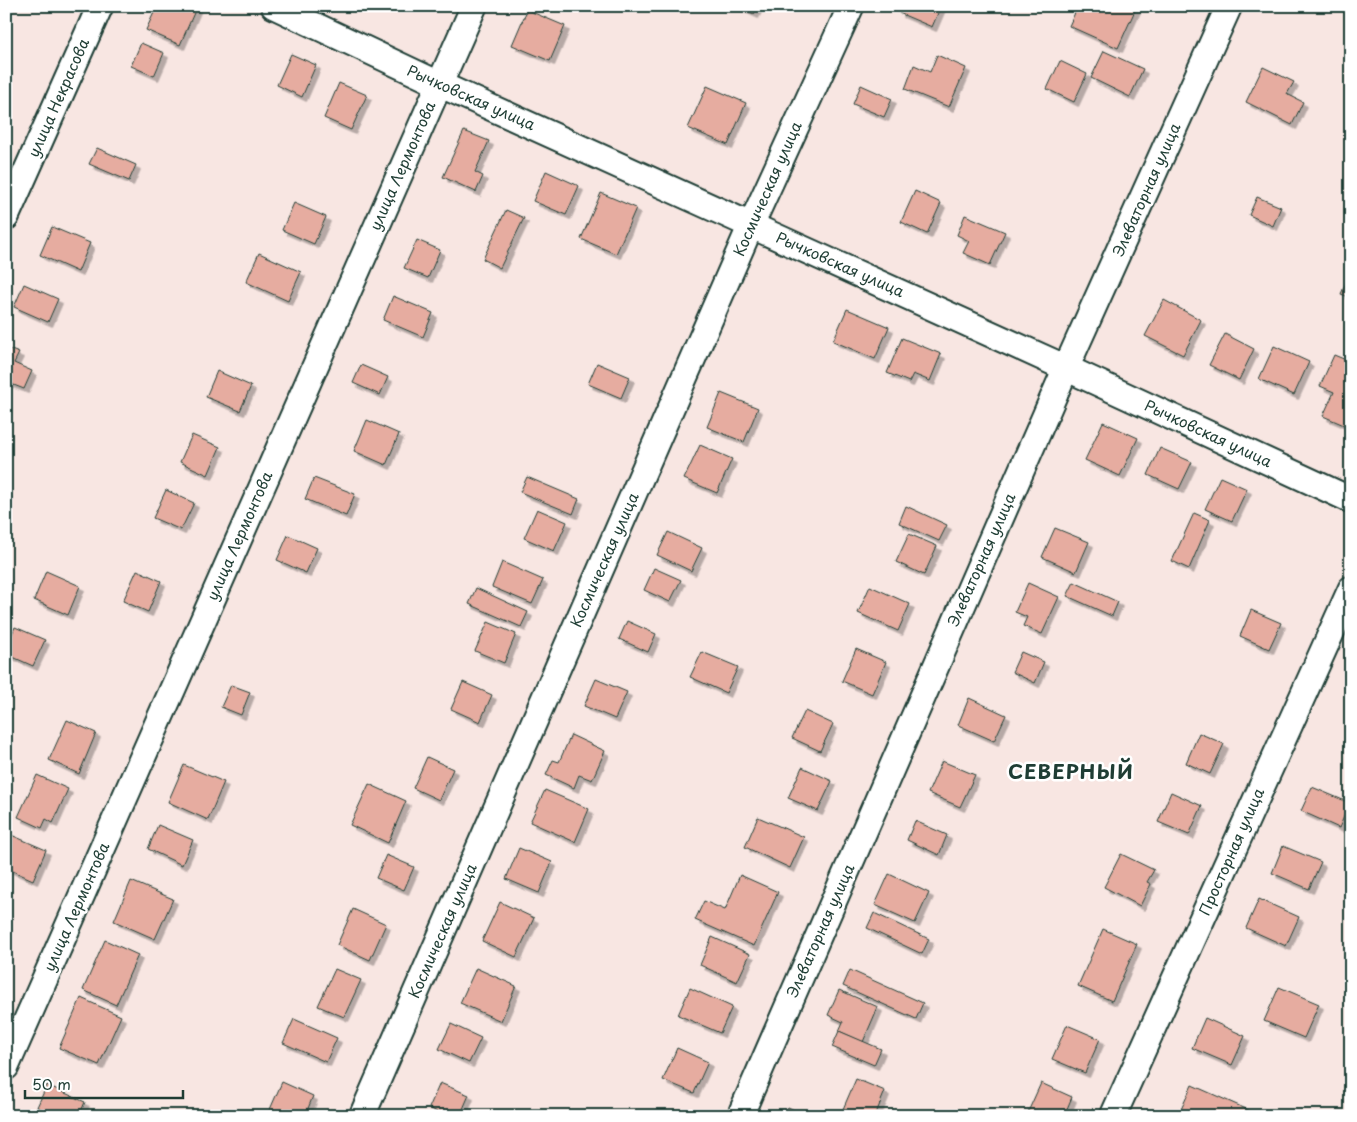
<svg xmlns="http://www.w3.org/2000/svg" width="1357" height="1122" font-family="'Playpen Sans',sans-serif">
  <defs>
    <filter id="shadow"><feDropShadow dx="4.5" dy="4.5" stdDeviation="0" flood-color="#0004"/></filter>
  </defs>
  <rect width="100%" height="100%" fill="#f8e6e2"/>
  <filter id="ink" filterUnits="userSpaceOnUse"><feTurbulence type="fractalNoise" baseFrequency=".02" numOctaves="2"/><feDisplacementMap in="SourceGraphic" scale="10" xChannelSelector="R" yChannelSelector="G"/><feConvolveMatrix kernelMatrix="1 2 1 2 8 2 1 2 1" color-interpolation-filters="sRGB"/></filter>
  <g filter="url(#ink)">
    <!-- building -->
    <g fill="#e6aca0" stroke="#1f3d34" filter="url(#shadow)">
      <polygon points="157,6 197,6 180,45 146,30"/>
      <polygon points="736,6 758,6 754,14"/>
      <polygon points="902,6 941,6 932,27 899,13"/>
      <polygon points="1078,6 1132,6 1136,8 1118,48 1069,26"/>
      <polygon points="527,10 565,26 550,61 512,45"/>
      <polygon points="141,43 164,53 154,76 131,66"/>
      <polygon points="1104,51 1143,69 1130,97 1091,78"/>
      <polygon points="291,54 316,65 302,97 277,85"/>
      <polygon points="937,55 966,68 949,107 905,89 914,65 930,72"/>
      <polygon points="1060,61 1087,74 1074,102 1047,89"/>
      <polygon points="1263,67 1294,82 1287,94 1303,102 1292,125 1246,102"/>
      <polygon points="339,83 367,95 351,130 324,118"/>
      <polygon points="861,85 892,99 884,117 853,104"/>
      <polygon points="707,86 746,103 728,145 688,128"/>
      <polygon points="464,131 489,141 475,172 483,176 476,192 443,177"/>
      <polygon points="97,148 136,165 129,181 89,164"/>
      <polygon points="546,171 579,186 566,215 533,201"/>
      <polygon points="915,191 941,203 927,234 901,222"/>
      <polygon points="601,193 636,208 616,254 581,239"/>
      <polygon points="1257,197 1281,207 1273,226 1249,215"/>
      <polygon points="294,203 326,217 314,244 282,230"/>
      <polygon points="506,210 524,218 500,268 483,259"/>
      <polygon points="965,215 1005,232 990,265 963,253 969,241 957,235"/>
      <polygon points="52,227 90,243 78,272 40,255"/>
      <polygon points="417,240 440,250 428,278 404,268"/>
      <polygon points="259,253 301,272 288,301 246,282"/>
      <polygon points="1351,271 1351,298 1341,294"/>
      <polygon points="24,284 58,299 48,322 14,307"/>
      <polygon points="393,296 433,313 423,337 383,320"/>
      <polygon points="1164,300 1201,320 1183,355 1145,336"/>
      <polygon points="847,309 889,327 875,359 833,341"/>
      <polygon points="1225,334 1254,349 1239,380 1209,365"/>
      <polygon points="902,338 941,354 930,381 913,374 909,382 887,373"/>
      <polygon points="1274,346 1309,362 1294,395 1259,379"/>
      <polygon points="6,348 19,353 14,363 32,371 24,389 6,382"/>
      <polygon points="1334,355 1351,362 1351,428 1323,416 1334,392 1320,386"/>
      <polygon points="597,363 630,377 621,398 588,384"/>
      <polygon points="361,365 388,377 380,395 353,383"/>
      <polygon points="217,371 251,386 240,411 206,397"/>
      <polygon points="721,393 758,408 744,442 707,427"/>
      <polygon points="367,420 399,434 386,465 354,451"/>
      <polygon points="1103,422 1138,438 1120,476 1085,460"/>
      <polygon points="192,435 220,447 208,475 180,462"/>
      <polygon points="700,445 732,459 717,493 684,479"/>
      <polygon points="1160,448 1192,462 1179,489 1148,475"/>
      <polygon points="527,477 579,499 573,514 520,492"/>
      <polygon points="1220,477 1247,489 1232,521 1205,509"/>
      <polygon points="314,478 355,494 346,516 305,499"/>
      <polygon points="166,490 194,503 181,530 153,518"/>
      <polygon points="906,506 947,525 939,541 899,523"/>
      <polygon points="537,509 567,522 554,551 524,538"/>
      <polygon points="1194,513 1210,520 1189,569 1172,561"/>
      <polygon points="1055,528 1089,542 1076,572 1042,557"/>
      <polygon points="668,532 702,548 691,571 657,555"/>
      <polygon points="909,534 937,546 924,575 896,562"/>
      <polygon points="288,535 317,548 306,573 277,560"/>
      <polygon points="502,562 543,580 532,604 492,587"/>
      <polygon points="654,568 681,580 670,602 644,590"/>
      <polygon points="137,570 161,581 148,612 123,601"/>
      <polygon points="46,571 80,586 68,615 34,600"/>
      <polygon points="1074,582 1118,602 1112,616 1067,596"/>
      <polygon points="1028,583 1059,597 1042,634 1023,626 1027,617 1015,612"/>
      <polygon points="870,586 910,604 898,631 858,613"/>
      <polygon points="476,588 528,612 521,627 469,604"/>
      <polygon points="1251,610 1281,623 1269,649 1240,636"/>
      <polygon points="627,621 656,634 648,652 619,639"/>
      <polygon points="488,622 516,634 504,663 475,651"/>
      <polygon points="15,627 45,640 33,666 6,654 6,648"/>
      <polygon points="856,649 886,662 872,694 842,681"/>
      <polygon points="702,652 738,667 726,693 690,677"/>
      <polygon points="1021,652 1044,662 1035,683 1012,672"/>
      <polygon points="596,679 627,692 615,719 584,706"/>
      <polygon points="463,682 492,695 480,722 451,709"/>
      <polygon points="231,685 250,692 241,715 221,707"/>
      <polygon points="969,698 1006,715 994,741 958,725"/>
      <polygon points="805,711 833,724 820,751 792,738"/>
      <polygon points="67,720 96,733 79,774 49,760"/>
      <polygon points="1199,733 1224,744 1210,774 1186,763"/>
      <polygon points="571,735 605,751 592,780 579,775 574,788 546,775 553,760 559,762"/>
      <polygon points="427,757 453,769 439,800 413,788"/>
      <polygon points="942,761 975,775 960,807 928,793"/>
      <polygon points="184,765 224,782 208,820 168,802"/>
      <polygon points="802,767 832,781 818,811 788,798"/>
      <polygon points="37,775 68,789 53,823 46,819 42,828 18,817"/>
      <polygon points="369,784 406,801 388,843 350,825"/>
      <polygon points="1312,787 1350,803 1339,828 1301,811"/>
      <polygon points="545,790 589,809 575,842 530,822"/>
      <polygon points="1171,792 1202,806 1189,835 1158,822"/>
      <polygon points="758,817 804,837 790,868 745,847"/>
      <polygon points="915,821 947,835 939,855 907,840"/>
      <polygon points="158,825 193,840 182,865 148,849"/>
      <polygon points="9,834 46,850 33,880 6,868 6,840"/>
      <polygon points="1283,846 1321,862 1309,889 1272,873"/>
      <polygon points="519,848 552,862 539,893 506,879"/>
      <polygon points="1121,854 1154,870 1147,882 1151,884 1140,906 1104,887"/>
      <polygon points="386,855 414,867 404,890 376,878"/>
      <polygon points="889,874 929,893 915,923 875,905"/>
      <polygon points="740,875 778,892 754,946 695,920 704,901 725,910"/>
      <polygon points="131,881 173,899 155,939 114,921"/>
      <polygon points="1259,899 1299,917 1286,946 1246,928"/>
      <polygon points="500,902 534,918 516,957 482,941"/>
      <polygon points="353,909 386,924 370,960 337,945"/>
      <polygon points="874,913 929,939 922,954 867,928"/>
      <polygon points="1103,929 1137,944 1112,1001 1078,986"/>
      <polygon points="712,937 750,954 737,982 700,965"/>
      <polygon points="105,940 138,955 116,1005 83,990"/>
      <polygon points="476,968 516,986 501,1021 460,1003"/>
      <polygon points="335,969 361,980 344,1017 318,1006"/>
      <polygon points="850,970 923,1003 916,1019 843,986"/>
      <polygon points="1279,987 1319,1004 1304,1038 1264,1021"/>
      <polygon points="690,988 732,1007 720,1033 678,1015"/>
      <polygon points="839,990 878,1007 863,1042 839,1031 843,1022 828,1015"/>
      <polygon points="81,998 121,1016 99,1065 59,1048"/>
      <polygon points="1205,1018 1245,1036 1232,1065 1192,1048"/>
      <polygon points="294,1019 337,1038 326,1062 283,1043"/>
      <polygon points="451,1024 481,1038 469,1063 439,1049"/>
      <polygon points="1067,1025 1100,1039 1085,1073 1052,1059"/>
      <polygon points="839,1031 881,1049 874,1065 832,1047"/>
      <polygon points="677,1048 708,1062 694,1093 663,1080"/>
      <polygon points="856,1079 885,1091 875,1116 840,1116"/>
      <polygon points="282,1082 313,1096 305,1116 273,1116 268,1114"/>
      <polygon points="440,1083 469,1095 460,1116 446,1116 429,1108"/>
      <polygon points="1041,1083 1072,1097 1064,1116 1032,1116 1027,1114"/>
      <polygon points="47,1085 85,1102 79,1116 57,1116 37,1107"/>
      <polygon points="1192,1085 1262,1116 1185,1116 1179,1114"/>
      <polygon points="788,1107 807,1116 783,1116"/>
    </g>
    <g fill="none" stroke-linecap="round" stroke-linejoin="round">
      <!-- minor casing -->
      <g stroke="#1f3d34" stroke-width="29">
        <g id="minor">
          <polyline points="274,6 439,84 1066,368 1351,500"/>
          <polyline points="6,217 100,6"/>
          <polyline points="6,1067 474,6"/>
          <polyline points="362,1116 751,225 851,6"/>
          <polyline points="740,1116 1066,368 1229,6"/>
          <polyline points="1113,1116 1351,589"/>
        </g>
      </g>
      <!-- minor -->
      <use href="#minor" stroke="#fff" stroke-width="25"/>
    </g>
  </g>
  <g text-anchor="middle" stroke-width="5" stroke-linejoin="round" paint-order="stroke">
    <!-- street labels -->
    <g font-size="15" fill="#1f3d34" stroke="#fff">
      <text transform="translate(59 98) rotate(-66)" y="5">улица Некрасова</text>
      <text transform="translate(471 98) rotate(24)" y="5">Рычковская улица</text>
      <text transform="translate(403 166) rotate(-66)" y="5">улица Лермонтова</text>
      <text transform="translate(768 189) rotate(-66)" y="5">Космическая улица</text>
      <text transform="translate(1147 190) rotate(-66)" y="5">Элеваторная улица</text>
      <text transform="translate(840 265) rotate(24)" y="5">Рычковская улица</text>
      <text transform="translate(1208 434) rotate(25)" y="5">Рычковская улица</text>
      <text transform="translate(240 536) rotate(-66)" y="5">улица Лермонтова</text>
      <text transform="translate(605 560) rotate(-66)" y="5">Космическая улица</text>
      <text transform="translate(982 560) rotate(-66)" y="5">Элеваторная улица</text>
      <text transform="translate(1232 852) rotate(-66)" y="5">Просторная улица</text>
      <text transform="translate(77 907) rotate(-66)" y="5">улица Лермонтова</text>
      <text transform="translate(443 931) rotate(-66)" y="5">Космическая улица</text>
      <text transform="translate(821 931) rotate(-66)" y="5">Элеваторная улица</text>
    </g>
    <!-- district labels -->
    <g font-size="20" font-weight="bold" letter-spacing="1" fill="#1f3d34" stroke="#fff">
      <text x="1071" y="779">СЕВЕРНЫЙ</text>
    </g>
  </g>
  <!-- margin -->
  <rect width="1357" height="1122" fill="none" stroke="#fff" stroke-width="25"/>
  <rect x="12" y="12" width="1332" height="1097" fill="none" stroke="#1f3d34" stroke-width="2" filter="url(#ink)"/>
  <!-- scale -->
  <path d="M25 1090v8h158v-8" fill="none" stroke="#1f3d34" stroke-width="2.5"/>
  <text x="32" y="1090" font-size="15" fill="#1f3d34" stroke="#ffffff" stroke-width="4" paint-order="stroke">50 m</text>
</svg>
